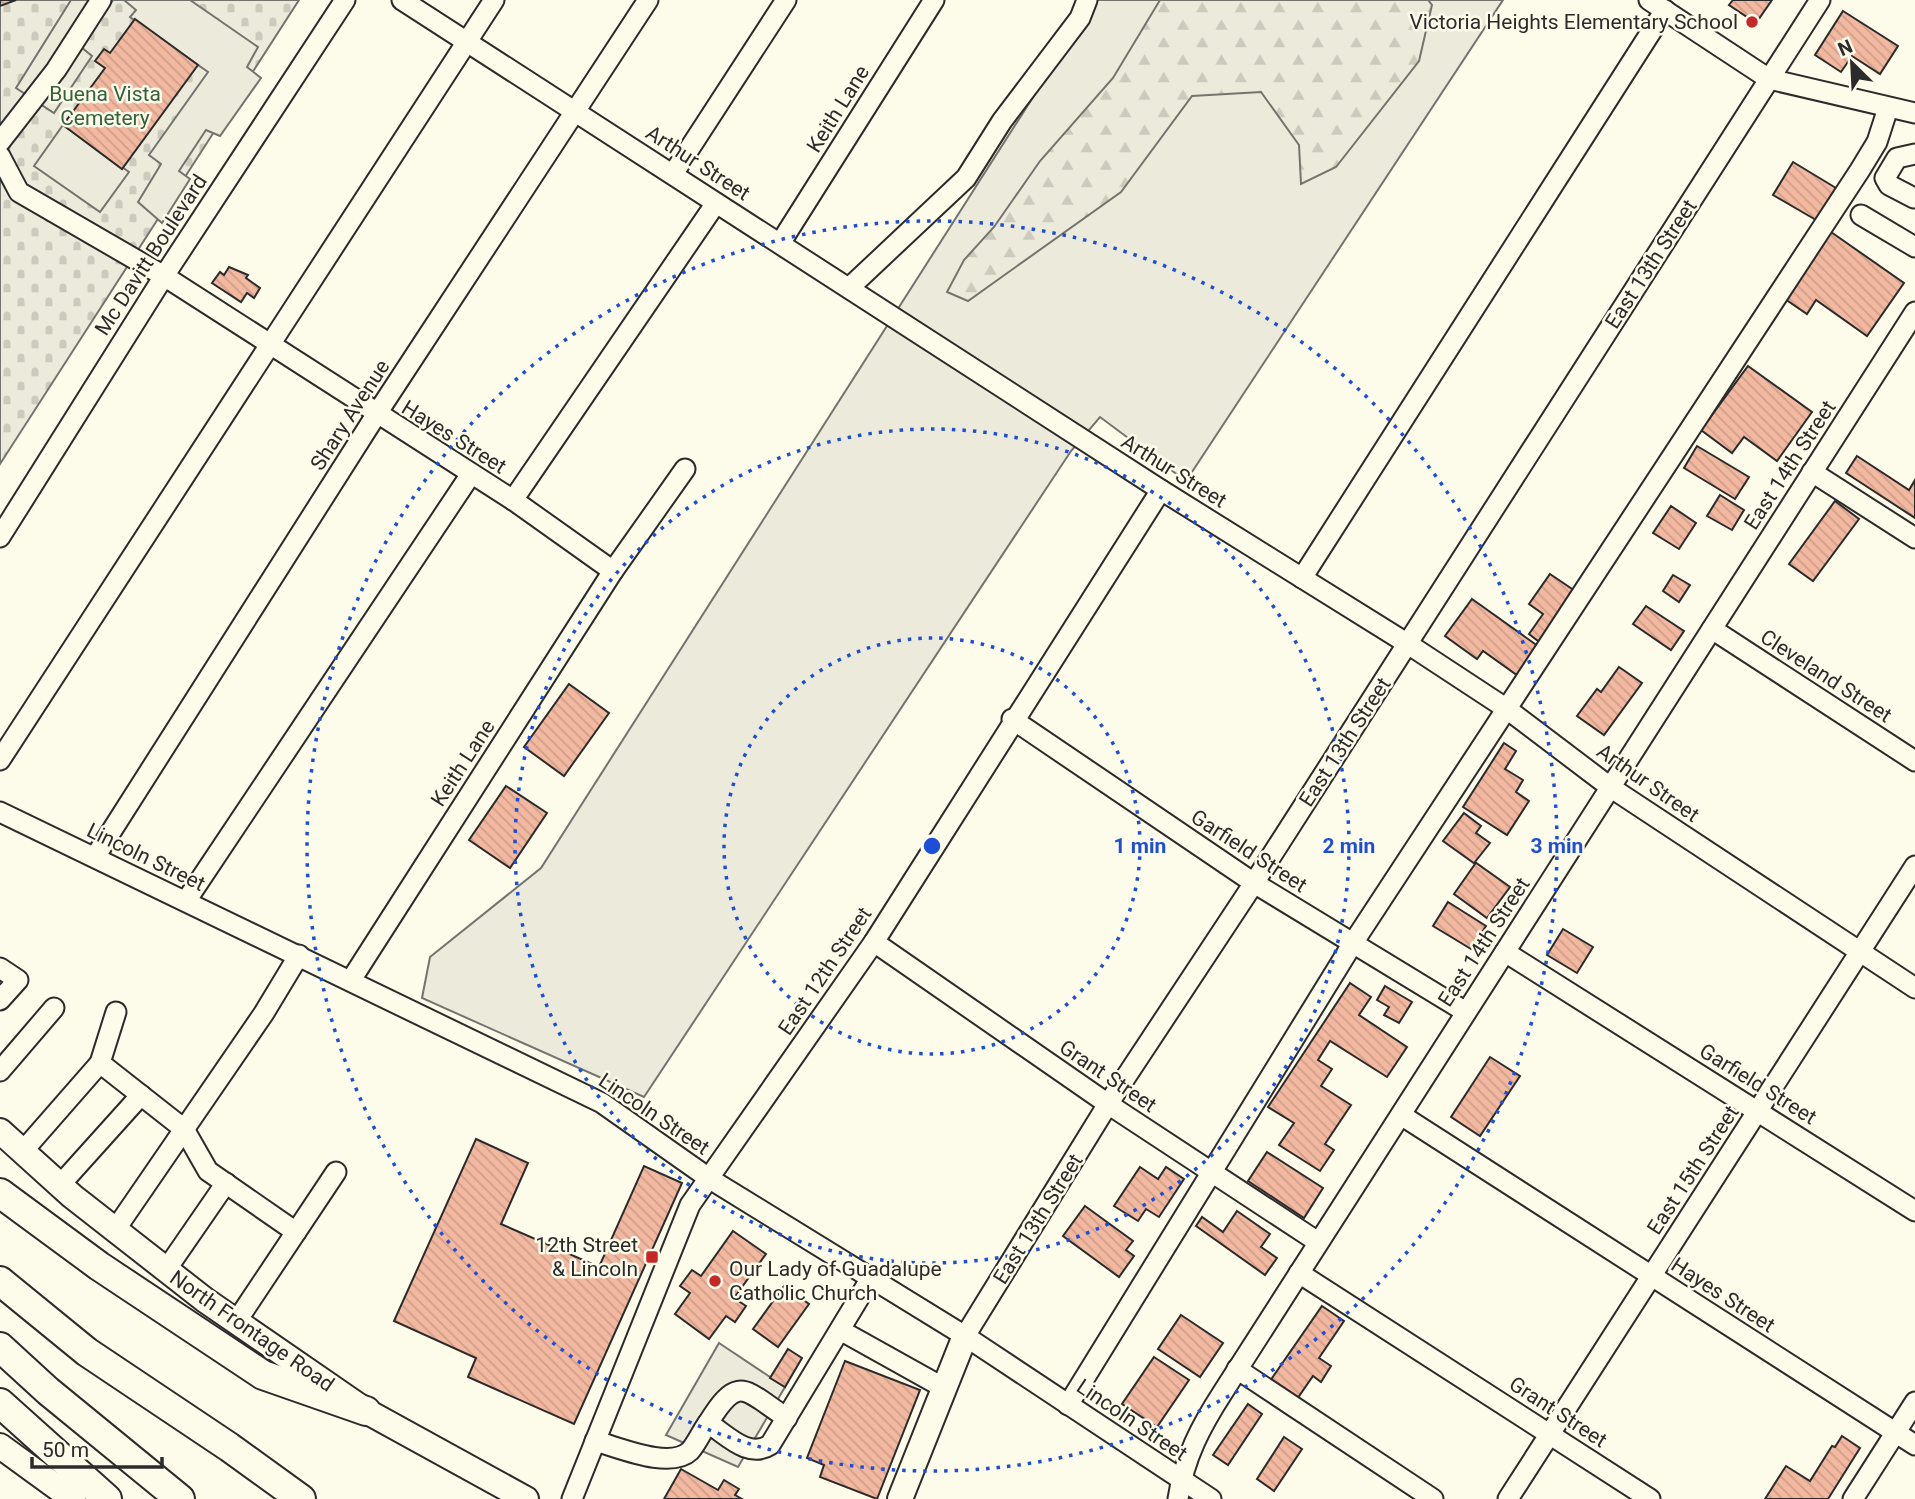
<svg xmlns="http://www.w3.org/2000/svg" width="1915" height="1499" font-family="Roboto,sans-serif">
  <defs>
    <pattern id="forest-firs" width="22" height="20" patternUnits="userSpaceOnUse" patternTransform="scale(1.75)"><rect width="22" height="20" fill="#ecebdb"/><path d="M5 1l3.5 6h-7zM16 11l3.5 6h-7z" fill="#cbcabc"/></pattern>
    <pattern id="cemetery-stones" width="16" height="16" patternUnits="userSpaceOnUse" patternTransform="scale(1.75)"><rect width="16" height="16" fill="#ecebdb"/><path d="M2 7V4a2 2 0 0 1 4 0v3zM10 15v-3a2 2 0 0 1 4 0v3z" fill="#cbcabc"/></pattern>
    <pattern id="building-back-hatch" width="6" height="6" patternUnits="userSpaceOnUse" patternTransform="scale(1.75)"><rect width="6" height="6" fill="#f2b8a0"/><path d="M-1 5l2 2M0 0l6 6M5-1l2 2" fill="none" stroke="#d09e8a"/></pattern>
  </defs>
  <rect width="100%" height="100%" fill="#fdfbea"/>
  <!-- green -->
  <polygon fill="#ecebdb" stroke="#74746e" stroke-width="2" points="1095,0 1503,0 1186,481 1100,417 1071,451 644,1097 422,998 430,957 541,868"/>
  <!-- forest -->
  <polygon fill="url(#forest-firs)" stroke="#74746e" stroke-width="2" points="1160,0 1428,0 1432,5 1419,61 1336,167 1301,184 1299,145 1261,92 1192,96 1121,192 968,301 947,292 964,260 994,227 1040,161 1113,78"/>
  <!-- cemetery -->
  <polygon fill="url(#cemetery-stones)" stroke="#74746e" stroke-width="2" points="0,0 299,0 0,464"/>
  <!-- parking -->
  <g fill="#eceadb" stroke="#74746e" stroke-width="2">
    <polygon points="71,0 113,0 81,47 92,56 54,113 16,88"/>
    <polygon points="124,0 190,0 258,47 247,67 261,78 220,136 206,130 179,171 190,179 162,223 138,202 161,164 149,155 208,72 130,17 136,10"/>
    <polygon points="63,125 129,172 100,212 34,166"/>
    <polygon points="719,1343 785,1387 738,1467 666,1435"/>
  </g>
  <!-- building -->
  <g fill="url(#building-back-hatch)" stroke="#2b2b2b" stroke-width="2">
    <polygon points="0,0 16,0 0,6"/>
    <polygon points="1733,0 1772,0 1756,23 1729,5"/>
    <polygon points="1843,11 1898,46 1880,74 1852,56 1841,72 1815,55"/>
    <polygon points="135,19 198,65 122,169 63,125 105,68 95,61 104,49 110,53"/>
    <polygon points="1793,162 1836,188 1816,220 1773,195"/>
    <polygon points="1831,232 1904,283 1867,336 1816,300 1807,314 1785,299"/>
    <polygon points="229,267 248,275 246,278 260,288 254,298 247,293 241,302 212,283 220,272 224,275"/>
    <polygon points="1748,366 1812,412 1777,461 1744,437 1732,453 1701,430"/>
    <polygon points="1697,446 1749,477 1735,499 1684,468"/>
    <polygon points="1857,456 1909,490 1915,480 1915,518 1846,473"/>
    <polygon points="1720,495 1744,510 1732,530 1707,516"/>
    <polygon points="1835,501 1859,519 1813,581 1789,564"/>
    <polygon points="1671,506 1696,523 1679,549 1653,533"/>
    <polygon points="1550,574 1578,593 1542,644 1529,634 1543,614 1529,604"/>
    <polygon points="1673,575 1690,585 1679,602 1663,591"/>
    <polygon points="1472,599 1542,649 1521,678 1483,651 1477,659 1445,636"/>
    <polygon points="1646,606 1684,631 1671,650 1633,624"/>
    <polygon points="1619,667 1642,683 1604,735 1577,716 1597,689 1601,692"/>
    <polygon points="569,684 609,713 564,776 524,747"/>
    <polygon points="1504,743 1516,751 1505,769 1523,780 1516,792 1529,801 1507,835 1463,807"/>
    <polygon points="506,786 547,813 510,868 469,840"/>
    <polygon points="1464,813 1481,826 1476,833 1490,843 1475,862 1510,887 1487,918 1454,894 1475,864 1443,841"/>
    <polygon points="1448,902 1486,926 1471,949 1433,926"/>
    <polygon points="1563,929 1593,947 1577,973 1547,955"/>
    <polygon points="1350,983 1371,997 1359,1015 1407,1047 1387,1077 1330,1041 1318,1060 1332,1069 1321,1086 1351,1105 1325,1144 1334,1150 1320,1171 1279,1145 1294,1123 1268,1107"/>
    <polygon points="1385,986 1412,1002 1399,1023 1384,1015 1389,1007 1377,1000"/>
    <polygon points="1490,1057 1520,1076 1480,1136 1451,1117"/>
    <polygon points="476,1139 528,1163 501,1224 599,1267 644,1166 682,1183 574,1424 468,1377 476,1358 394,1321"/>
    <polygon points="1267,1152 1323,1188 1304,1218 1248,1181"/>
    <polygon points="1140,1167 1158,1179 1166,1167 1184,1179 1159,1217 1146,1209 1138,1221 1114,1206"/>
    <polygon points="1085,1206 1133,1241 1126,1250 1134,1256 1119,1277 1063,1236"/>
    <polygon points="1237,1211 1270,1234 1261,1247 1277,1258 1265,1275 1196,1226 1202,1217 1223,1232"/>
    <polygon points="733,1231 766,1254 734,1298 746,1306 735,1322 726,1316 709,1339 675,1314 690,1293 680,1286 692,1270 701,1276"/>
    <polygon points="784,1286 809,1304 778,1347 753,1329"/>
    <polygon points="1322,1306 1344,1321 1319,1358 1331,1366 1321,1382 1313,1376 1297,1399 1270,1381"/>
    <polygon points="1181,1315 1223,1343 1200,1377 1158,1349"/>
    <polygon points="788,1349 802,1358 785,1387 770,1378"/>
    <polygon points="1154,1357 1189,1380 1157,1427 1122,1404"/>
    <polygon points="845,1361 920,1390 877,1499 820,1477 824,1465 807,1458"/>
    <polygon points="1248,1404 1262,1414 1228,1465 1213,1455"/>
    <polygon points="1842,1436 1860,1448 1828,1499 1765,1499 1786,1466 1810,1481 1832,1446 1835,1447"/>
    <polygon points="1284,1437 1302,1449 1274,1491 1257,1479"/>
    <polygon points="681,1469 718,1490 724,1480 739,1489 735,1495 742,1499 664,1499"/>
  </g>
  <g fill="none" stroke-linecap="round" stroke-linejoin="round">
    <!-- minor casing -->
    <g stroke="#2b2b2b" stroke-width="23">
      <g id="minor">
        <polyline points="402,0 1161,490 1408,644 1507,709 1610,787 1915,988"/>
        <polyline points="1649,0 1769,79 1915,113"/>
        <polyline points="0,142 56,70 101,0"/>
        <polyline points="0,156 19,192 164,276 513,500 613,571"/>
        <polyline points="673,174 786,0"/>
        <polyline points="1914,198 1889,185 1885,178 1897,158 1915,154"/>
        <polyline points="1861,215 1915,247"/>
        <polyline points="781,242 934,0"/>
        <polyline points="849,288 966,178 1002,121 1080,18 1087,0"/>
        <polyline points="1812,472 1915,538"/>
        <polyline points="513,500 716,203"/>
        <polyline points="0,537 164,276 345,0"/>
        <polyline points="1302,578 1665,10"/>
        <polyline points="1712,629 1915,761"/>
        <polyline points="1012,719 1254,883 1466,1012"/>
        <polyline points="0,760 494,0"/>
        <polyline points="0,812 602,1103 710,1179 965,1336 1211,1499"/>
        <polyline points="95,857 376,415 648,0"/>
        <polyline points="186,901 471,474"/>
        <polyline points="874,942 1108,1104 1318,1242"/>
        <polyline points="1505,952 1915,1211"/>
        <polyline points="0,968 18,980 0,1000"/>
        <polyline points="351,980 613,571 685,469"/>
        <polyline points="100,1063 116,1012"/>
        <polyline points="0,1071 54,1008"/>
        <polyline points="1401,1115 1915,1445"/>
        <polyline points="23,1151 100,1063 184,1129 208,1171 296,1232"/>
        <polyline points="60,1185 141,1095"/>
        <polyline points="115,1230 264,1013 299,955"/>
        <polyline points="166,1270 226,1183"/>
        <polyline points="1299,1273 1650,1499"/>
        <polyline points="236,1322 336,1172"/>
        <polyline points="840,1330 944,1388"/>
        <polyline points="965,1336 1108,1104 1254,883 1820,0"/>
        <polyline points="1237,1369 1433,1499"/>
        <polyline points="1068,1405 1353,943 1860,170 1877,142 1888,108"/>
        <path d="M708,1423c31,-50 36,-33 79,-5"/>
        <path d="M595,1441c23,6 75,29 95,10 7,-8 12,-20 18,-28 19,12 40,36 62,22l101,-167"/>
        <polyline points="572,1499 690,1205 874,942 1161,490"/>
        <path d="M1178,1499c6,-41 23,-73 45,-107l692,-1080"/>
        <polyline points="1508,1499 1915,866"/>
        <polyline points="1853,1499 1915,1402"/>
      </g>
    </g>
    <!-- major casing -->
    <g stroke="#2b2b2b" stroke-width="28">
      <g id="major">
        <polyline points="0,1131 72,1196 205,1300 366,1411 526,1499"/>
        <polyline points="0,1446 73,1499"/>
        <polyline points="900,1499 965,1336"/>
      </g>
    </g>
    <!-- highway casing -->
    <g stroke="#2b2b2b" stroke-width="32">
      <g id="highway">
        <polyline points="0,1193 99,1266 263,1375 366,1411"/>
        <polyline points="0,1281 87,1352 229,1447 301,1499"/>
        <polyline points="0,1347 48,1391 180,1499"/>
        <polyline points="0,1403 107,1499"/>
      </g>
    </g>
    <!-- minor -->
    <use href="#minor" stroke="#fdfbea" stroke-width="19"/>
    <!-- major -->
    <use href="#major" stroke="#fdfbea" stroke-width="24"/>
    <!-- highway -->
    <use href="#highway" stroke="#fdfbea" stroke-width="28"/>
  </g>
  <!-- distance rings -->
  <g fill="none" stroke="#1d4ed8" stroke-width="3.5" stroke-dasharray="3.5 7">
    <circle cx="932" cy="846" r="208"/>
    <circle cx="932" cy="846" r="417"/>
    <circle cx="932" cy="846" r="625"/>
  </g>
  <!-- markers -->
  <g fill="#c62828" stroke="#fdfbea" stroke-width="2.5">
    <circle cx="1752" cy="22" r="7"/>
    <rect x="645" y="1250" width="14" height="14" rx="3.5"/>
    <circle cx="715" cy="1281" r="7"/>
  </g>
  <g text-anchor="middle" stroke-width="5" stroke-linejoin="round" paint-order="stroke">
    <!-- poi labels -->
    <g font-size="21" fill="#2b2b2b" stroke="#fdfbea" text-anchor="end">
      <text x="1738" y="29">Victoria Heights Elementary School</text>
      <text x="638" y="1252">12th Street<tspan x="638" dy="24">&amp; Lincoln</tspan></text>
      <text x="729" y="1276" text-anchor="start">Our Lady of Guadalupe<tspan x="729" dy="24">Catholic Church</tspan></text>
    </g>
    <!-- park labels -->
    <g font-size="21" fill="#34623c" stroke="#fdfbea">
      <text x="105" y="101">Buena Vista<tspan x="105" dy="24">Cemetery</tspan></text>
    </g>
    <!-- street labels -->
    <g font-size="21" fill="#2b2b2b" stroke="#fdfbea">
      <text transform="translate(838 109) rotate(-58)" y="7">Keith Lane</text>
      <text transform="translate(698 163) rotate(33)" y="7">Arthur Street</text>
      <text transform="translate(151 255) rotate(-57)" y="7">Mc Davitt Boulevard</text>
      <text transform="translate(1651 264) rotate(-57)" y="7">East 13th Street</text>
      <text transform="translate(350 415) rotate(-57)" y="7">Shary Avenue</text>
      <text transform="translate(454 437) rotate(32)" y="7">Hayes Street</text>
      <text transform="translate(1790 465) rotate(-57)" y="7">East 14th Street</text>
      <text transform="translate(1174 471) rotate(32)" y="7">Arthur Street</text>
      <text transform="translate(1826 676) rotate(33)" y="7">Cleveland Street</text>
      <text transform="translate(1345 742) rotate(-57)" y="7">East 13th Street</text>
      <text transform="translate(463 763) rotate(-57)" y="7">Keith Lane</text>
      <text transform="translate(1648 783) rotate(35)" y="7">Arthur Street</text>
      <text transform="translate(1249 851) rotate(33)" y="7">Garfield Street</text>
      <text transform="translate(146 857) rotate(26)" y="7">Lincoln Street</text>
      <text transform="translate(1484 942) rotate(-57)" y="7">East 14th Street</text>
      <text transform="translate(825 971) rotate(-56)" y="7">East 12th Street</text>
      <text transform="translate(1108 1076) rotate(34)" y="7">Grant Street</text>
      <text transform="translate(1758 1084) rotate(32)" y="7">Garfield Street</text>
      <text transform="translate(654 1114) rotate(34)" y="7">Lincoln Street</text>
      <text transform="translate(1693 1170) rotate(-57)" y="7">East 15th Street</text>
      <text transform="translate(1038 1219) rotate(-58)" y="7">East 13th Street</text>
      <text transform="translate(1723 1295) rotate(33)" y="7">Hayes Street</text>
      <text transform="translate(252 1331) rotate(35)" y="7">North Frontage Road</text>
      <text transform="translate(1558 1412) rotate(33)" y="7">Grant Street</text>
      <text transform="translate(1132 1420) rotate(34)" y="7">Lincoln Street</text>
    </g>
  </g>
  <circle cx="932" cy="846" r="10" fill="#1d4ed8" stroke="#fdfbea" stroke-width="3.5"/>
  <g font-size="21" text-anchor="middle" font-weight="bold" fill="#1d4ed8" stroke="#fdfbea" stroke-width="5" stroke-linejoin="round" paint-order="stroke">
    <text x="1140" y="853">1 min</text>
    <text x="1349" y="853">2 min</text>
    <text x="1557" y="853">3 min</text>
  </g>
  <!-- north arrow -->
  <g transform="translate(1852 63) rotate(336)" stroke="#fdfbea" stroke-width="5" paint-order="stroke">
  <path d="M0-5L12 26L0 18L-12 26Z" fill="#2b2b2b"/>
  <text y="-10" font-size="19" font-weight="bold" text-anchor="middle" fill="#2b2b2b">N</text>
  </g>
  <!-- scale -->
  <path d="M32 1457v10h130v-10" fill="none" stroke="#2b2b2b" stroke-width="3.5"/>
  <text x="42" y="1457" font-size="21" fill="#2b2b2b" stroke="#fdfbea" stroke-width="5" paint-order="stroke">50 m</text>
</svg>
